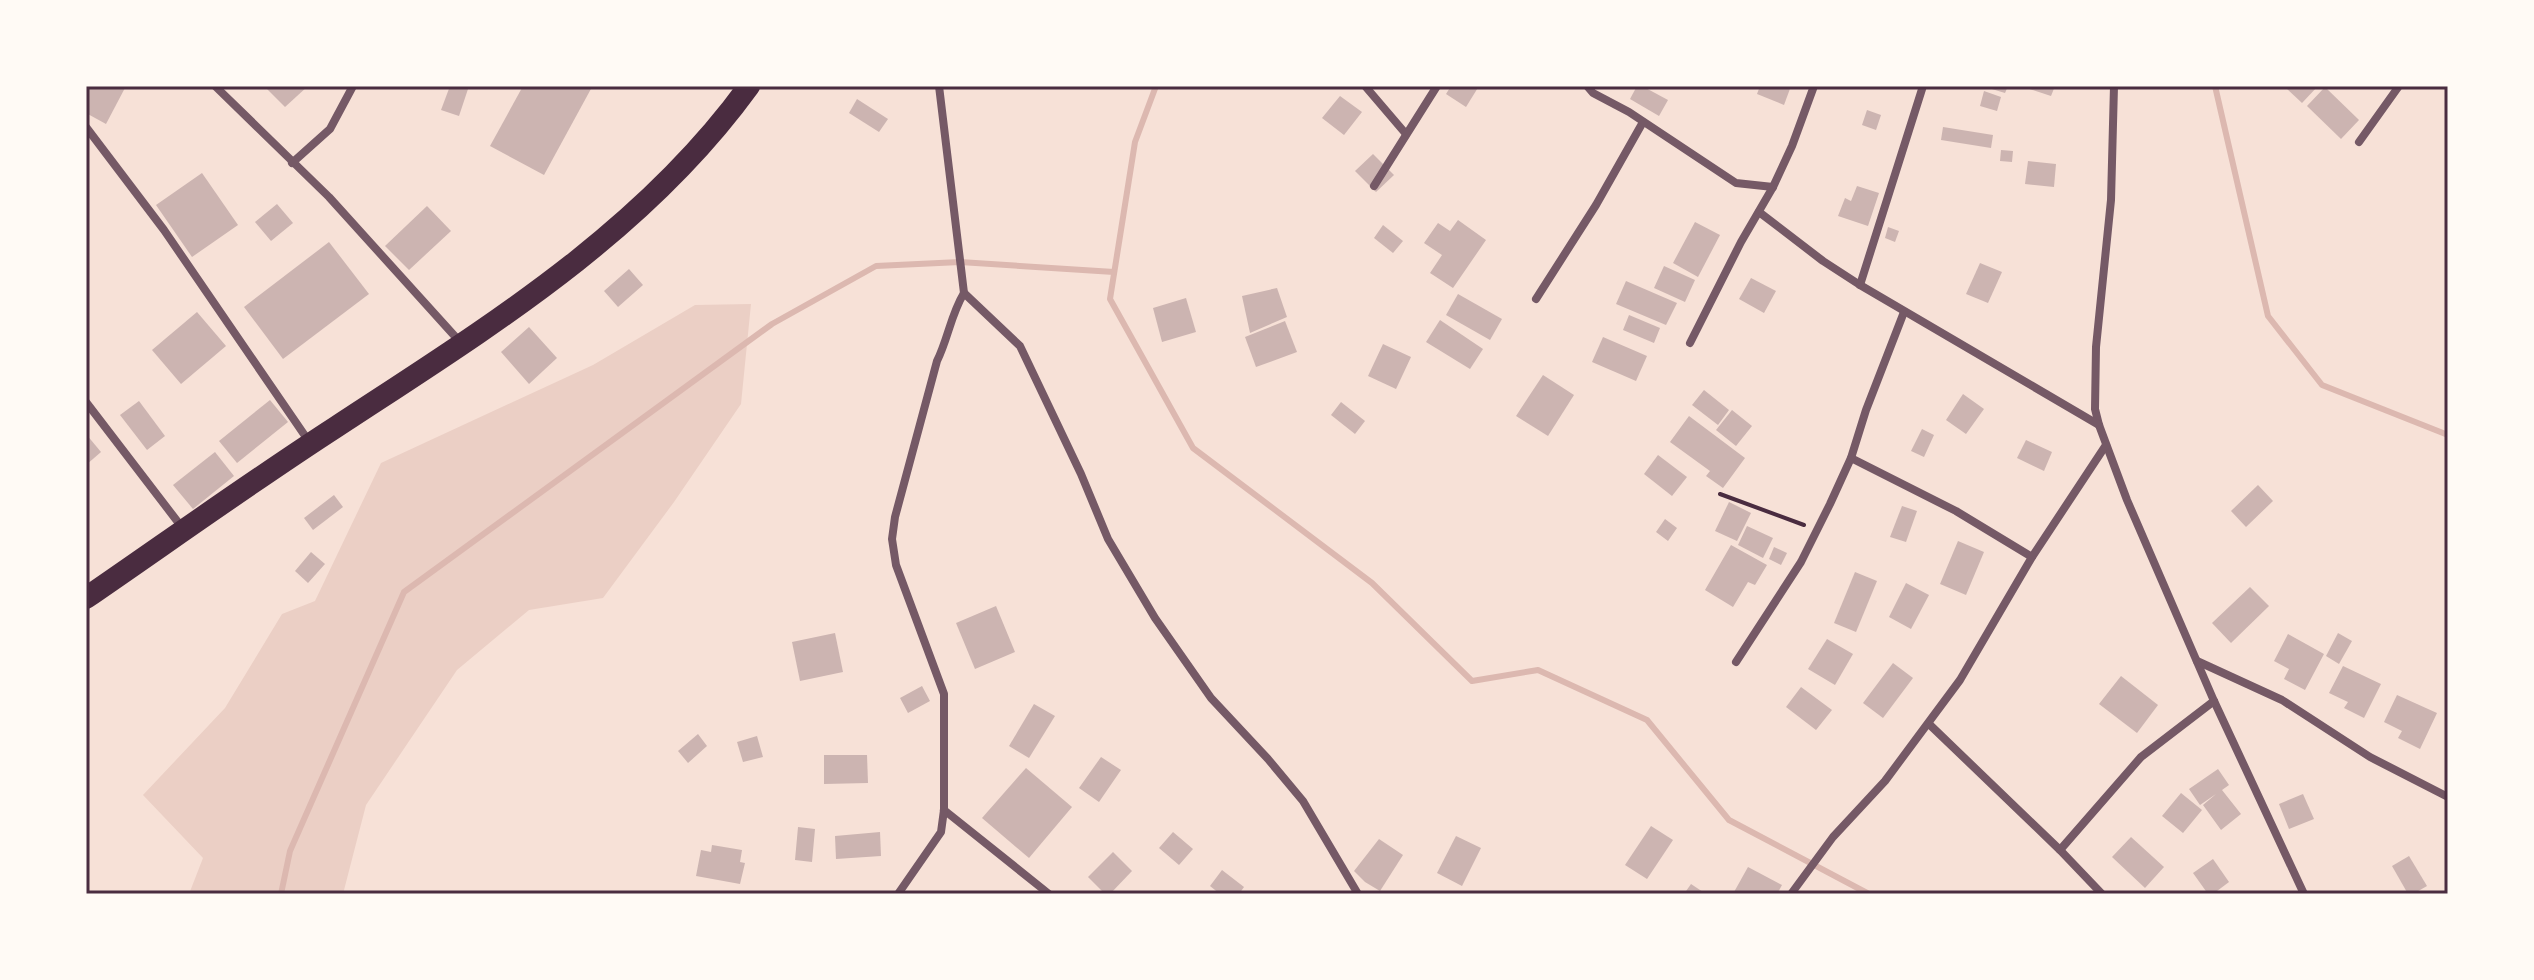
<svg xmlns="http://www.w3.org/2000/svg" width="2534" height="980" font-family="Jost,sans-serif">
  <rect width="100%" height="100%" fill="#f7e1d7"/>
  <!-- green -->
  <polygon fill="#ebcfc5" points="751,304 741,404 674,502 603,598 529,610 457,670 366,805 343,894 189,894 203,858 143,795 225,708 282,614 315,601 381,463 593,365 695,305"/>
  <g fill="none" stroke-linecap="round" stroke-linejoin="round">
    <!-- stream -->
    <g stroke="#dcb8b0" stroke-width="6">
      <polyline points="1156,86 1135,142 1110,299 1193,448 1372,583 1472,681 1538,670 1647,720 1729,820 1869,894"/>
      <polyline points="2215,86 2268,316 2322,385 2448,435"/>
      <polyline points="281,894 290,851 404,592 772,324 876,266 960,262 1114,272"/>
    </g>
  </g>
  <!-- building -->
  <g fill="#ccb4b1">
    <polygon points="89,86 126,86 106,124 86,113 86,92"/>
    <polygon points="264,86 308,86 285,107"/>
    <polygon points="450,86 469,86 459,116 441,110"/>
    <polygon points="523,86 592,87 544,175 490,146"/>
    <polygon points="1451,86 1479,86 1466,107 1446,94"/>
    <polygon points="1637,86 1642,86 1668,100 1659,116 1630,99"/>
    <polygon points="1760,86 1791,86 1784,105 1757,94"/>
    <polygon points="1982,86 2008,86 2005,93"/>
    <polygon points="2020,86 2055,86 2051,96"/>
    <polygon points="2284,86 2318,86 2302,103"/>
    <polygon points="2325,87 2359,120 2341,139 2307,106"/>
    <polygon points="1984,91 2001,97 1997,111 1980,106"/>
    <polygon points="1340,96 1362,112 1344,135 1322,118"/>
    <polygon points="857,99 888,119 879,132 849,113"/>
    <polygon points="1867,110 1881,115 1876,130 1862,125"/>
    <polygon points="1943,127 1993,135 1991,148 1941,140"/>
    <polygon points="2001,150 2013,151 2012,162 2000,161"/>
    <polygon points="1373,154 1394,175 1376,192 1355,171"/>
    <polygon points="2028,161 2056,164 2054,187 2025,184"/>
    <polygon points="202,173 238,225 192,257 156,205"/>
    <polygon points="1857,186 1879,193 1868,226 1838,216 1845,198 1851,201"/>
    <polygon points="277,204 293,223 271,241 255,222"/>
    <polygon points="427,206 451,231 409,270 385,246"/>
    <polygon points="1458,220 1486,240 1453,288 1430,273 1442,255 1424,243 1438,223 1450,231"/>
    <polygon points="1695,222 1720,235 1698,277 1673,263"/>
    <polygon points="1383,225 1403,241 1393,253 1374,238"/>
    <polygon points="1888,227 1899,231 1895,242 1885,238"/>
    <polygon points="329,242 369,294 283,359 244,307"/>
    <polygon points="1980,263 2002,272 1988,303 1966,294"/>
    <polygon points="1664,266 1695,280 1685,302 1654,288"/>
    <polygon points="629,269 643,285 618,307 604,291"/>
    <polygon points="1751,278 1776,291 1764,313 1739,299"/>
    <polygon points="1626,281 1677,303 1666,325 1616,304"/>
    <polygon points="1277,288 1287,317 1250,333 1242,296"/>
    <polygon points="1458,294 1502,319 1490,340 1446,315"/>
    <polygon points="1186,298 1196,332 1162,342 1153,308"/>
    <polygon points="197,312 226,346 181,384 152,350"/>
    <polygon points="1629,315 1660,328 1654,343 1623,330"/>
    <polygon points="1440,320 1483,349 1470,369 1426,342"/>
    <polygon points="1285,321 1297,352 1256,367 1245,337"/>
    <polygon points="529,327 557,358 529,384 501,352"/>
    <polygon points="1603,337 1647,356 1636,381 1592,362"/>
    <polygon points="1383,344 1411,357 1396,389 1368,376"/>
    <polygon points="1543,375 1574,395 1548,436 1516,416"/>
    <polygon points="1704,390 1729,410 1718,425 1692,405"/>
    <polygon points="1963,394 1984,409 1966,434 1946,420"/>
    <polygon points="270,400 288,422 237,463 219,441"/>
    <polygon points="139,401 165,436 147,450 120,415"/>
    <polygon points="1341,402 1365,421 1355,434 1331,415"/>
    <polygon points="1732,410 1752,426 1736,446 1716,430"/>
    <polygon points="1689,416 1745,458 1723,488 1706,476 1710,471 1670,442"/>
    <polygon points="1922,429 1934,435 1924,457 1911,451"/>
    <polygon points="86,434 101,452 86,465"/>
    <polygon points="2026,440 2052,452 2044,471 2017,458"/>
    <polygon points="215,452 234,476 193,509 173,485"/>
    <polygon points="1658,455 1687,477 1672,496 1644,474"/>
    <polygon points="2258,485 2273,501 2246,527 2231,511"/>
    <polygon points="334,495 343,507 313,530 304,518"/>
    <polygon points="1729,502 1751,513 1737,541 1715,531"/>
    <polygon points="1902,506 1917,511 1906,542 1890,537"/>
    <polygon points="1665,519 1677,528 1668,541 1656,532"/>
    <polygon points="1747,526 1773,538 1763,558 1738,545"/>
    <polygon points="1958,541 1984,552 1966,595 1940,584"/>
    <polygon points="1731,545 1767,565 1755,585 1748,582 1733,607 1705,590"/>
    <polygon points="1774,547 1787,553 1781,565 1769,559"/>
    <polygon points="311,552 325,564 308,583 295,571"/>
    <polygon points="1855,572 1877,581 1856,632 1834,623"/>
    <polygon points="1906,583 1929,595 1911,629 1889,617"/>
    <polygon points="2250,587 2269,606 2231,643 2212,623"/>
    <polygon points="996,606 1015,652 975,669 956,623"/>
    <polygon points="835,633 843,672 800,681 792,642"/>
    <polygon points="2338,633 2352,641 2339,664 2326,656"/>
    <polygon points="2288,634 2324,654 2305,690 2284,679 2289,669 2274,661"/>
    <polygon points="1827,639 1853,654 1835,685 1808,669"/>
    <polygon points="1893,663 1913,678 1883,718 1863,703"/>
    <polygon points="2343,666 2381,684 2364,718 2344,708 2348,702 2329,693"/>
    <polygon points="2121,676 2158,705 2137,733 2099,704"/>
    <polygon points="922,686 930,701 908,713 900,698"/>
    <polygon points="1801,687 1832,710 1816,730 1786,707"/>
    <polygon points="2397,695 2437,713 2420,749 2398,738 2402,731 2384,722"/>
    <polygon points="1034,704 1055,716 1029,758 1009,746"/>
    <polygon points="698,734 707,746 688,763 678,751"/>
    <polygon points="757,736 763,757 743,762 737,742"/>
    <polygon points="824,755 867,755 868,783 824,784"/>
    <polygon points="1101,757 1121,770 1099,802 1079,788"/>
    <polygon points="1026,768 1072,807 1029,858 982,818"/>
    <polygon points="2218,769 2229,785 2222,790 2241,814 2221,830 2203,805 2216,794 2200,805 2189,789"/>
    <polygon points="2181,793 2202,810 2183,833 2162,816"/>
    <polygon points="2303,794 2314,819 2289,829 2279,804"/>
    <polygon points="1651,826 1673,840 1647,879 1625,865"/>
    <polygon points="798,827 815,829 812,862 795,860"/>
    <polygon points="880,832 881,856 836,859 835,836"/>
    <polygon points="1173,832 1193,849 1179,865 1159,848"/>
    <polygon points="1456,836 1481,848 1462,886 1437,873"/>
    <polygon points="2131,837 2164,867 2145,888 2112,857"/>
    <polygon points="1379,839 1403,855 1380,891 1365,882 1354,871"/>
    <polygon points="712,845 742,850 740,862 745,863 740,884 696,876 701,850 711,852"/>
    <polygon points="1113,852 1132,871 1110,894 1105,894 1088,877"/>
    <polygon points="2409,856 2427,886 2413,894 2408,894 2392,866"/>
    <polygon points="2213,859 2229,882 2213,894 2208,894 2193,873"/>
    <polygon points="1748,867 1782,885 1777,894 1734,892"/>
    <polygon points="1222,870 1244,887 1239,894 1220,894 1210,886"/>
    <polygon points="1691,884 1706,894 1684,894"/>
  </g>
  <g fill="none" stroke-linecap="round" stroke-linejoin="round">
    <!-- path -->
    <polyline stroke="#4a2c40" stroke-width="4" points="1720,494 1804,525"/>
    <!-- minor -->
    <g stroke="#755966" stroke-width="8">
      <polyline points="215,86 329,197 461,343"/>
      <polyline points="1365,86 1406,134"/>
      <polyline points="1587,86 1593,93 1629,112 1736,183 1773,187"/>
      <polyline points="2114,86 2111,200 2096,347 2095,409 2099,425 2127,500 2214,701 2304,894"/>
      <polyline points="86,127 164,230 310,443"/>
      <polyline points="2359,142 2399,86"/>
      <polyline points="292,163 330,129 353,86"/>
      <polyline points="1374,186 1437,86"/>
      <polyline points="1759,212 1823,261 1860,285 2099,425"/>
      <polyline points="1860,285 1923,86"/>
      <polyline points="964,293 1020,346 1081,474 1108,539 1155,618 1211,698 1268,759 1303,801 1358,894"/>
      <polyline points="1536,299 1596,205 1643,122"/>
      <polyline points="1690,343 1741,242 1773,187 1792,146 1814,86"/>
      <polyline points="86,402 184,530"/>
      <polyline points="1851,458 1956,511 2032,557"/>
      <polyline points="2197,661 2282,700 2370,757 2448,797"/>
      <polyline points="1736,662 1801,562 1830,504 1851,458 1866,410 1904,312"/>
      <polyline points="1929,724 2060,850 2102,894"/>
      <polyline points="944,810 1049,894"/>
      <polyline points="2060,850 2141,757 2214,701"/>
      <path d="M898,894l43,-62 3,-22v-116l-48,-129 -4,-26 3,-22 42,-156c11,-22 14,-47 27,-68l-25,-207"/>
      <polyline points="1791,894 1833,837 1885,781 1960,680 2032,557 2106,445"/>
    </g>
    <!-- trunk -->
    <path stroke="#4a2c40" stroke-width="22" d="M86,598c83,-57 165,-116 250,-171 149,-98 306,-193 413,-341"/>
  </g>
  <!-- border -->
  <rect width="2534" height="980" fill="none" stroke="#fffaf5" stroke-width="176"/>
  <rect x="88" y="88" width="2358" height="804" fill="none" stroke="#4a2c40" stroke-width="3"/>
</svg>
